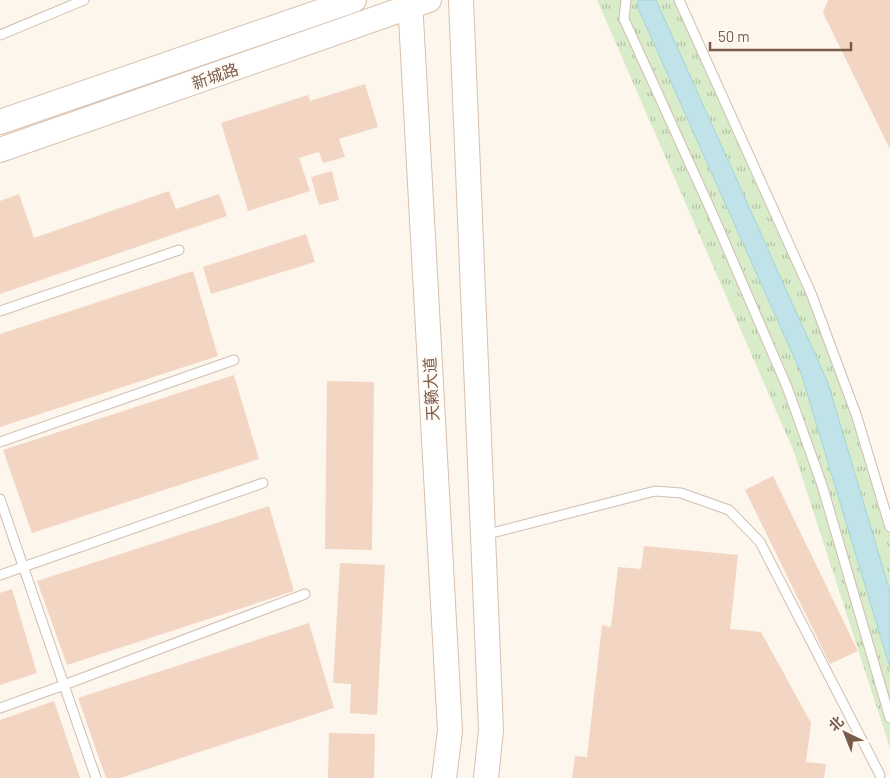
<svg xmlns="http://www.w3.org/2000/svg" width="890" height="778" font-family="Barlow,'Noto Sans SC',sans-serif">
  <defs>
    <pattern id="grass-tufts" width="24" height="20" patternUnits="userSpaceOnUse" patternTransform="scale(1.25)"><rect width="24" height="20" fill="#d8ecc9"/><path d="M3 7l-1-3M5 7V3M7 7l1-3M15 17l-1-3M17 17v-4M19 17l1-3" fill="none" stroke="#b4c2a5"/></pattern>
  </defs>
  <rect width="100%" height="100%" fill="#fdf6ec"/>
  <!-- grass -->
  <polygon fill="url(#grass-tufts)" points="597,0 679,0 811,293 890,527 890,748 794,452"/>
  <!-- water -->
  <polygon fill="#bfe3e8" stroke="#a5d3da" points="638,0 656,0 828,383 890,592 890,668 801,373 638,8"/>
  <!-- building -->
  <g fill="#f3d5c3">
    <polygon points="828,0 890,0 890,149 823,13"/>
    <polygon points="365,84 378,127 339,139 345,157 323,163 319,152 299,158 310,191 248,211 221,123 308,95 310,101"/>
    <polygon points="332,171 339,200 319,205 311,177"/>
    <polygon points="169,191 176,209 219,194 227,216 0,294 0,201 19,194 34,238"/>
    <polygon points="306,234 315,262 211,294 203,267"/>
    <polygon points="193,271 218,356 0,427 0,334"/>
    <polygon points="234,375 259,459 32,533 3,450"/>
    <polygon points="327,381 374,382 372,550 325,549"/>
    <polygon points="773,476 858,651 830,664 745,490"/>
    <polygon points="269,506 294,591 67,665 37,581"/>
    <polygon points="644,546 738,555 730,629 761,632 811,723 806,762 826,764 824,778 572,778 575,756 587,757 602,625 611,627 618,567 641,569"/>
    <polygon points="340,563 385,565 377,715 350,713 351,684 333,683"/>
    <polygon points="12,589 37,673 0,685 0,593"/>
    <polygon points="309,623 334,708 120,778 106,778 78,698"/>
    <polygon points="54,701 80,778 0,778 0,720"/>
    <polygon points="329,733 375,734 374,778 328,778"/>
  </g>
  <g fill="none" stroke-linecap="round" stroke-linejoin="round">
    <!-- service casing -->
    <g stroke="#d1beb0" stroke-width="11">
      <g id="service">
        <polyline points="626,0 624,19 713,215 787,387 822,485 890,718"/>
        <polyline points="679,0 811,293 857,417 890,527"/>
        <polyline points="0,35 84,0"/>
        <polyline points="0,311 179,250"/>
        <polyline points="0,442 234,360"/>
        <polyline points="0,499 96,778"/>
        <polyline points="484,535 655,491 681,493 729,510 760,542 880,775"/>
        <polyline points="0,575 263,483"/>
        <polyline points="0,708 64,685 305,594"/>
      </g>
    </g>
    <!-- secondary casing -->
    <g stroke="#d6c0b0" stroke-width="26">
      <g id="secondary">
        <polyline points="410,0 450,731 444,778"/>
        <polyline points="461,0 491,730 486,778"/>
        <polyline points="0,122 354,0"/>
        <polyline points="0,150 429,0"/>
      </g>
    </g>
    <!-- service -->
    <use href="#service" stroke="#fff" stroke-width="9"/>
    <!-- secondary -->
    <use href="#secondary" stroke="#fff" stroke-width="24"/>
  </g>
  <g text-anchor="middle" stroke-width="4" stroke-linejoin="round" paint-order="stroke">
    <!-- street labels -->
    <g font-size="16" fill="#7a5c4d" stroke="#fffaf3">
      <text transform="translate(215 76) rotate(-19)" y="6">新城路</text>
      <text transform="translate(431 389) rotate(-93)" y="6">天籁大道</text>
    </g>
  </g>
  <!-- north arrow -->
  <g transform="translate(845 733) rotate(317)" stroke="#fffaf3" stroke-width="4" paint-order="stroke">
  <path d="M0-4L9 19L0 12L-9 19Z" fill="#7a5c4d"/>
  <text y="-8" font-size="14" font-weight="bold" text-anchor="middle" fill="#7a5c4d">北</text>
  </g>
  <!-- scale -->
  <path d="M710 42v8h141v-8" fill="none" stroke="#7a5c4d" stroke-width="2.5"/>
  <text x="718" y="42" font-size="15" fill="#7a5c4d" stroke="#fffaf3" stroke-width="4" paint-order="stroke">50 m</text>
</svg>
